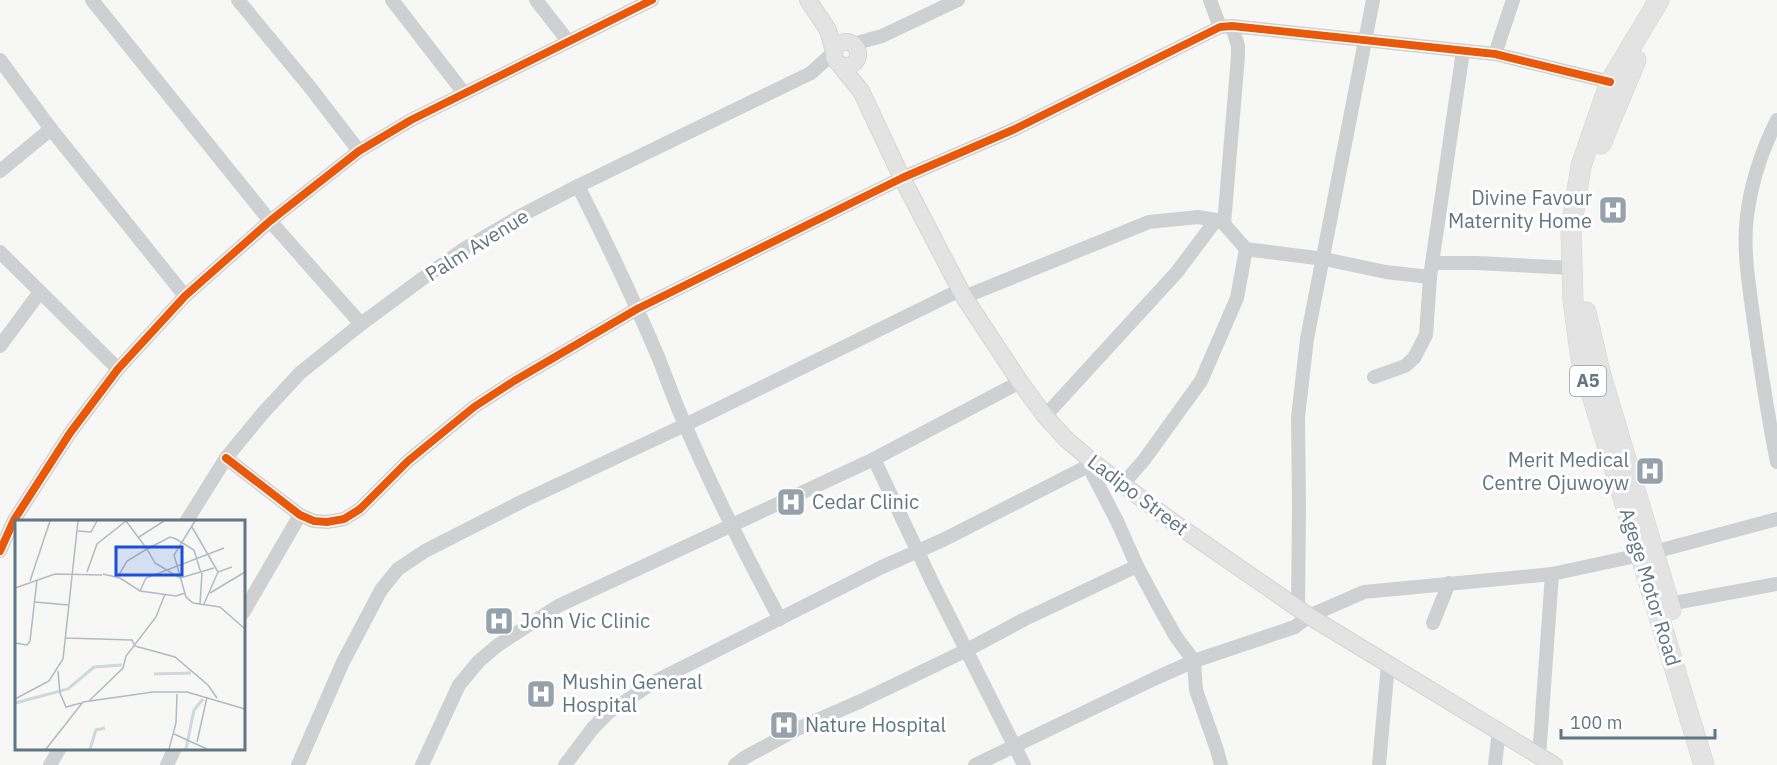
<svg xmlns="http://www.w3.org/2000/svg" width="1777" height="765" font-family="'IBM Plex Sans',sans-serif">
  <rect width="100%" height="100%" fill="#f7f7f6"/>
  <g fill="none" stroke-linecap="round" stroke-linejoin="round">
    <!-- major casing -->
    <g stroke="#d4d5d5" stroke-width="18">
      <g id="major">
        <polyline points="808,0 828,30 834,52"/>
        <circle cx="846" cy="54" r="12"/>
        <polyline points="839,64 861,91 902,178 964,297 1020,382 1045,416 1066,439 1094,463 1173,522 1309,616 1554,765"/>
      </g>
    </g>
    <!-- highway casing -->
    <g stroke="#d4d5d5" stroke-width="21">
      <g id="highway">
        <polyline points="1659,0 1610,82 1581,166 1571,229 1573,301 1581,359 1704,765"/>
        <polyline points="1601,144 1636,60"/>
        <polyline points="1586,312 1600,372 1671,610"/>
      </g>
    </g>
    <!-- minor -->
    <g stroke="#cfd0d1" stroke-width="14">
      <polyline points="92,0 270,221 361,324"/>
      <polyline points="238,0 309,86 359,151"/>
      <polyline points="392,0 464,93"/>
      <polyline points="536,0 568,41"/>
      <polyline points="1210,0 1220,27"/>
      <polyline points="853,44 882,36 958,0"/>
      <polyline points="1495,54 1513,0"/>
      <polyline points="0,60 51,129 185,296"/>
      <path d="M1777,120c-15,30 -26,63 -30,96 -4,30 1,62 5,92 7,51 15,103 25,154"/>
      <polyline points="0,171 51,129"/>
      <path d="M578,186c29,57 56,114 81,173 9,23 17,46 27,68 28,65 60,129 94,192"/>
      <polyline points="1224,224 1238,56 1238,46 1232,26"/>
      <polyline points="0,252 118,369"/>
      <polyline points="1432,263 1476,263 1572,268"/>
      <polyline points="964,297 1149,222 1198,217 1216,220 1224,224 1246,249 1324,259 1386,272 1430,277"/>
      <polyline points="0,346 40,292"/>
      <polyline points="1374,377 1405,366 1414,358 1426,335 1430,277 1463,51"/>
      <polyline points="1045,416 1177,272 1216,220"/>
      <polyline points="226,458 300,515 314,521 327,522 344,519 360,509 408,461 474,407 514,381 637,309 902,178 1015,129 1220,27 1232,26 1495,54 1610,82"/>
      <polyline points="874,459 933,584 1024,765"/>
      <polyline points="1089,467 1117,521 1137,566 1158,605 1176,637 1194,661 1196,690 1217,750 1221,765"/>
      <polyline points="1123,484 1144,460 1201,381 1237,298 1246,249"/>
      <polyline points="186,522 226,458 263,413 300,373 361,324 422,279 464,249 522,215 578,186 811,73 834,52"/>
      <polyline points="0,551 14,520 70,433 118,369 185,296 270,221 359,151 411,120 652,0"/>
      <polyline points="1669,604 1777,584"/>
      <polyline points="1298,607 1299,505 1298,417 1307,339 1373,0"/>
      <polyline points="243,613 300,515"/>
      <polyline points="1433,623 1449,583"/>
      <polyline points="1539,757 1552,574"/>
      <polyline points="50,765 60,748"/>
      <polyline points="167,765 175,748"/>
      <polyline points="298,765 343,662 381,590 398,569 425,551 523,501 685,425 960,290"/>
      <polyline points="422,765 459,685 479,661 498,645 558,606 874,459 1020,382"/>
      <polyline points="565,765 593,728 609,712 654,682 882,567 943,540 1094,463"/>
      <polyline points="735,765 744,758 797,729 861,701 967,650 1025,619 1137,566"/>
      <polyline points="975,765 1156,678 1194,661 1295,627 1309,616 1364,592 1552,574 1654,552 1777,519"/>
      <polyline points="1379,765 1388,664"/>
      <polyline points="1495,765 1499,730"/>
    </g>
    <!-- major -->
    <use href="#major" stroke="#e2e3e2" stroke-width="16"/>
    <!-- highway -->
    <use href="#highway" stroke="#e2e3e2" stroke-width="20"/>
    <!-- cycleway casing -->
    <g stroke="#fff" stroke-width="11">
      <g id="cycleway">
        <polyline points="226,458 300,515 314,521 327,522 344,519 360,509 408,461 474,407 514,381 637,309 902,178 1015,129 1220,27 1232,26 1495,54 1610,82"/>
        <polyline points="0,551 14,520 70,433 118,369 185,296 270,221 359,151 411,120 652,0"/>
      </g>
    </g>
    <!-- cycleway -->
    <use href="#cycleway" stroke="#e8590c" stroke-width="8"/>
  </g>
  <!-- icons -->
  <defs>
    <g id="hospital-square" transform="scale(1.5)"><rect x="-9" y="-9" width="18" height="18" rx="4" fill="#96a2ab" stroke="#fff"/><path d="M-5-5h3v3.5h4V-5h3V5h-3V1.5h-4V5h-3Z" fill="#fff"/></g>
  </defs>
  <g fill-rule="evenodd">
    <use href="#hospital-square" x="1613" y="210"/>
    <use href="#hospital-square" x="1650" y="471"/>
    <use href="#hospital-square" x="791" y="502"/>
    <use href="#hospital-square" x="499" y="621"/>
    <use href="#hospital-square" x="541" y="694"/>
    <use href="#hospital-square" x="784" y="725"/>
  </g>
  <g text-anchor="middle" stroke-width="6" stroke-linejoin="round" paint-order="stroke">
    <!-- shield labels -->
    <rect fill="#fff" stroke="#909ea8" stroke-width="1.5" x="1570" y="366" width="36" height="30" rx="4.5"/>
    <g font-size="18" font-weight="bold" fill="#617582">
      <text x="1588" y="387">A5</text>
    </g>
    <!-- poi labels -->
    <g font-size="20" fill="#617582" stroke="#fff" text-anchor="start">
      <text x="1592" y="205" text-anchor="end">Divine Favour<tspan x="1592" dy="23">Maternity Home</tspan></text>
      <text x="1629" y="467" text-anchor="end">Merit Medical<tspan x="1629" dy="23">Centre Ojuwoyw</tspan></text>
      <text x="812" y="509">Cedar Clinic</text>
      <text x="520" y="628">John Vic Clinic</text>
      <text x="562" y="689">Mushin General<tspan x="562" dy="23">Hospital</tspan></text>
      <text x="805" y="732">Nature Hospital</text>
    </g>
    <!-- street labels -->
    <g font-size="20" fill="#617582" stroke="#fff">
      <text transform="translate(477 245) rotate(-32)" y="7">Palm Avenue</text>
      <text transform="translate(1138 495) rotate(37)" y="7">Ladipo Street</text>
      <text transform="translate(1650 587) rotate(73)" y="7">Agege Motor Road</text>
    </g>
  </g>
  <!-- overview -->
  <g transform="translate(15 520)">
    <rect width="230" height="230" fill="#f7f7f6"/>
    <path fill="none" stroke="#cfd8db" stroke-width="3" d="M139,154l37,-1M0,183l53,-14 26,-22 28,-2M75,229l6,-19 9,-2M171,229l8,-39 9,-11"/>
    <path fill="none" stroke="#b2bbc1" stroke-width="1.5" d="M111,1l21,28M180,1l-21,34 12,42 7,6 27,4 25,22M177,7l26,45M63,11l13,1 6,-11M124,17l25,-16M132,29l23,-12 6,2 18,11 7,23M132,29l8,14 25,15M72,52l10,-28 29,-23M88,54l17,4 20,13 36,5 9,-3M102,58l10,-17 20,-12M165,58l34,-10M15,61l20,-60M0,68l40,-14 47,1M125,71l6,-13 78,-30M195,73l35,-21M20,82l33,3M185,84l2,-31M189,84l14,-32 14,-5M51,118l66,2 3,6M0,123l12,2 3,-4 7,-61M120,126l40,11 33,28 9,13M43,151l2,22 6,14 15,-4M0,179l34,-18 14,-22 15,-138M74,181l34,-33 3,-12 30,-39 9,-23M230,183v21M159,214l33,15M182,222l10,-45M31,229l37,-47 70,-10h34l58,17M154,229l7,-26 1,-29"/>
    <path fill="#1d4ed8" fill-opacity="0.15" stroke="#1d4ed8" stroke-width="3" d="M101,27h66v28h-66z"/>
    <rect width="230" height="230" fill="none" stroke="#617582" stroke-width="3"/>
  </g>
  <!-- scale -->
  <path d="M1561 729v9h154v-9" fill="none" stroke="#617582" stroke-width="3"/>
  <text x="1570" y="729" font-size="18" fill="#617582" stroke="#ffffff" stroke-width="4.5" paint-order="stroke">100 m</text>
</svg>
